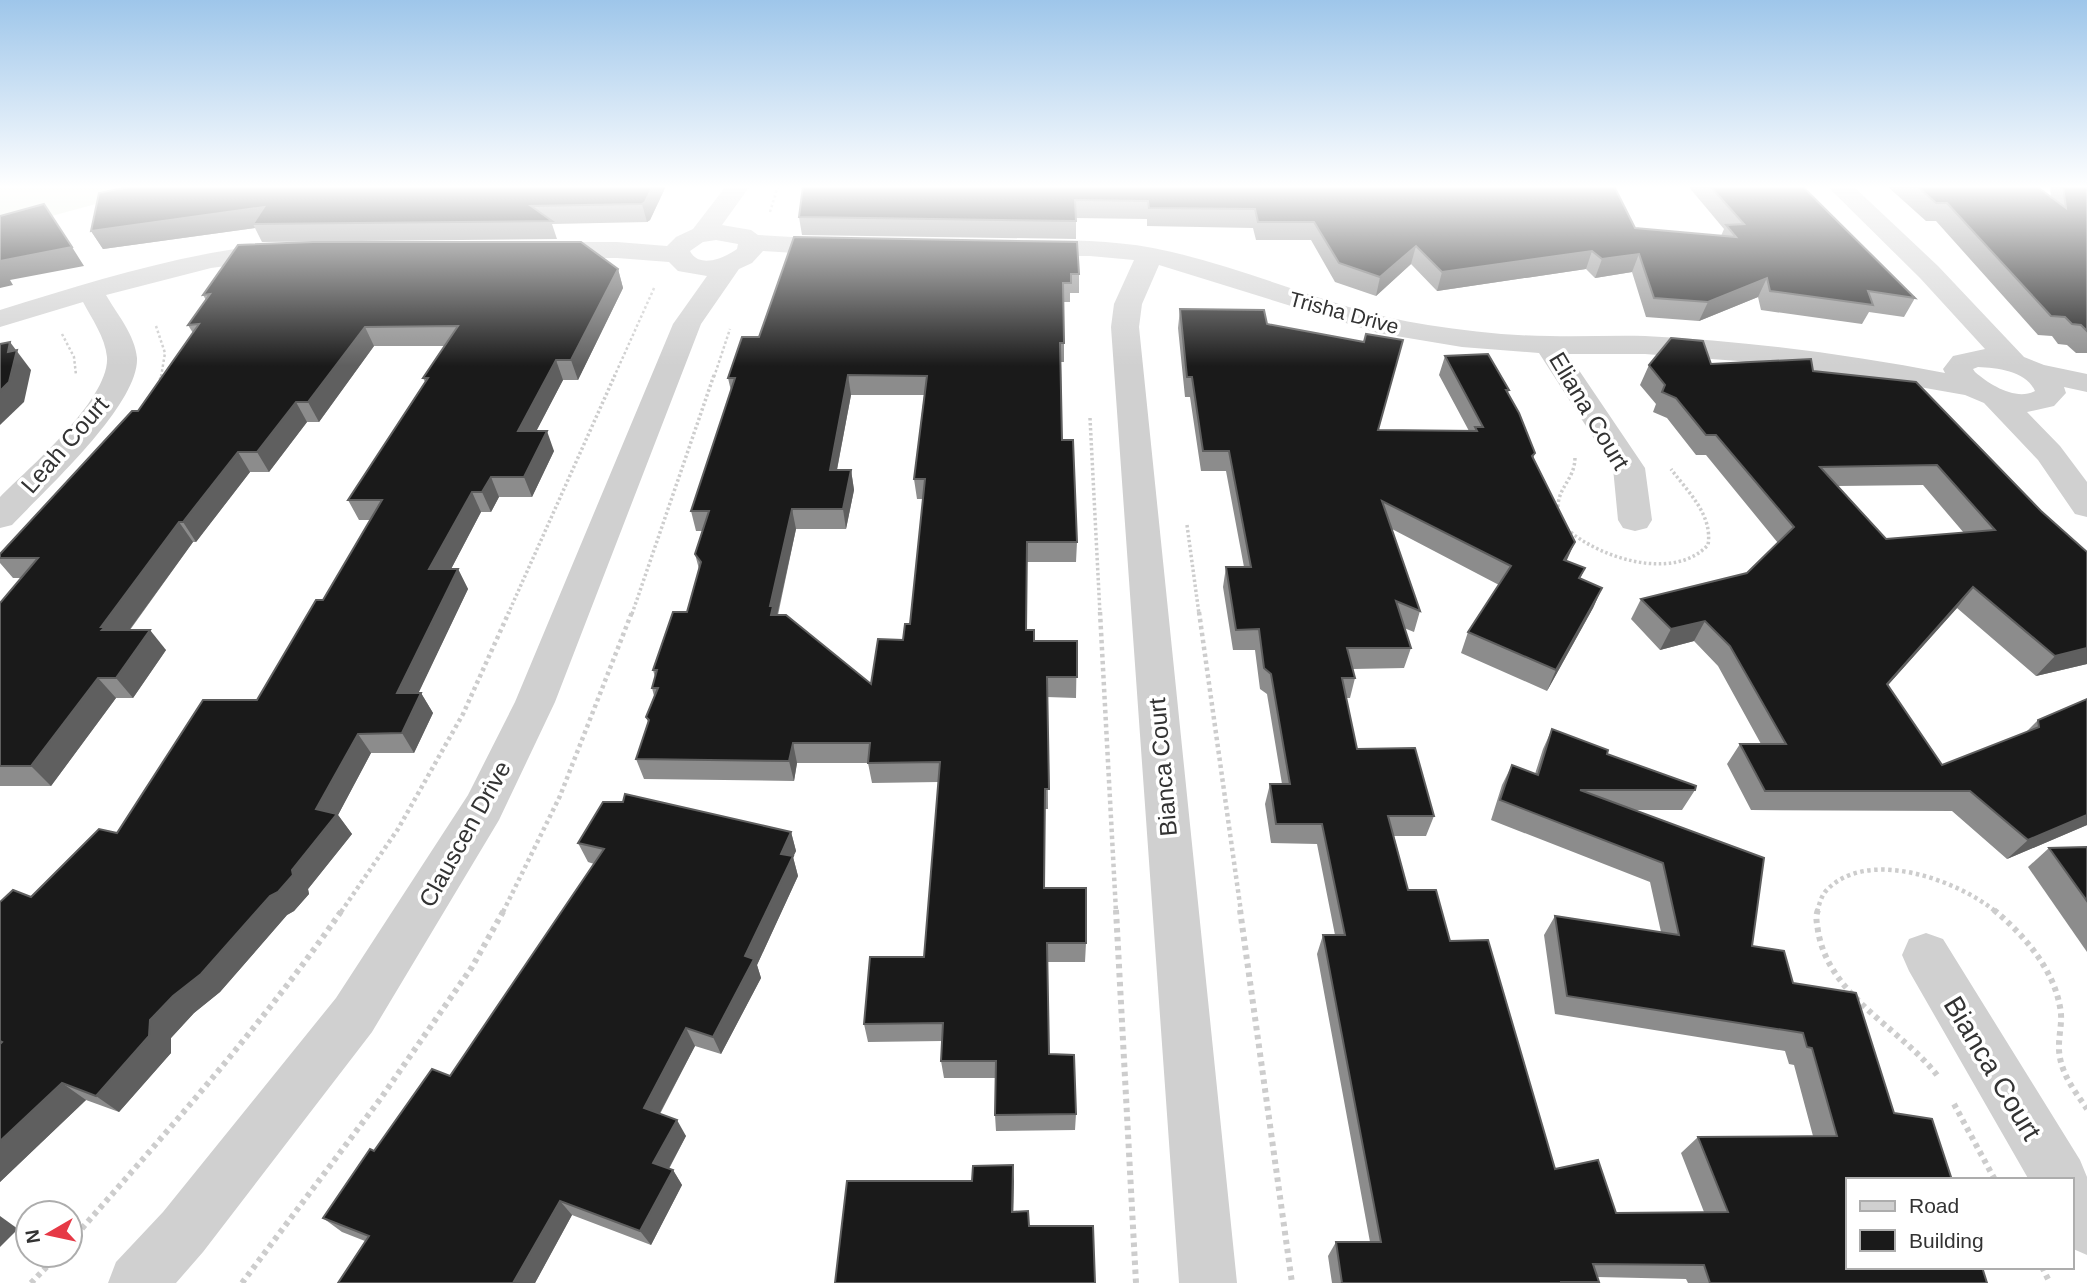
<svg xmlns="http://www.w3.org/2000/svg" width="2087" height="1283" font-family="Helvetica,sans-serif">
  <rect width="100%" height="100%" fill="#fff"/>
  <!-- green -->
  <polygon fill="#e6ecdf" points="0,186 162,186 0,230"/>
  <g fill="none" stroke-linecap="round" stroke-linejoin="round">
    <!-- path-far3 -->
    <g stroke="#cdcdcd" stroke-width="2.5" stroke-dasharray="2.5 2.5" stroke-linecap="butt">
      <polyline points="770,212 778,186"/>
      <polyline points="156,326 165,353 161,377"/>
      <polyline points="62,334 74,357 76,375"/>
      <polyline points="614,377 655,286"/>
      <polyline points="714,377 730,329"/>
    </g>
    <!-- path-far2 -->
    <g stroke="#cdcdcd" stroke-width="3.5" stroke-dasharray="2.5 2.5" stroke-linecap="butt">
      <polyline points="160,380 162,375"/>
      <polyline points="1090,418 1100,614"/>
      <path d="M1558,512c-2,-25 17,-31 17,-55"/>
      <polyline points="1187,525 1199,614"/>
      <path d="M1567,529c32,29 107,53 141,16 5,-30 -20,-53 -37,-76"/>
      <polyline points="508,614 615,375"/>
      <polyline points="632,614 714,375"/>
    </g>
    <!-- path-far1 -->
    <g stroke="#cdcdcd" stroke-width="4.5" stroke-dasharray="3.5 3.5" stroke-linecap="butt">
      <polyline points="1100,612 1116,912"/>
      <polyline points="1199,612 1241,912"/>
      <polyline points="341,912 398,829 463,714 509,612"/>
      <polyline points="503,912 560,796 632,612"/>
      <path d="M1817,912c2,-7 4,-15 8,-20 40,-46 133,-12 171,20"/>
    </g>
    <!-- path -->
    <g stroke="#cdcdcd" stroke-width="6" stroke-dasharray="4.5 4.5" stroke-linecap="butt">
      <polyline points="1116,910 1136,1283"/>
      <polyline points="1240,910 1292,1283"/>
      <path d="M1818,910c-3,7 -1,13 0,21 11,65 81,96 119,144"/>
      <path d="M1994,910c30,25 59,58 66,97 3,13 -1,26 -1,38 -1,25 15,45 28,64"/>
      <polyline points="1954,1104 1995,1180"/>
      <path d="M70,1242c95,-108 190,-214 272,-332"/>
      <polyline points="2042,1267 2050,1283"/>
      <polyline points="31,1283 58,1255"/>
      <polyline points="242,1283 381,1098 472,967 504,910"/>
    </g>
    <!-- minor -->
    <g fill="#d0d0d0" fill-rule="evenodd">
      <path d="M726,186h24l-28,39 29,5 7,5 85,5 9,2 4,6 -4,6 -9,2 -80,-5 -11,12 -13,6 -38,55 -146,378 -56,118 -127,212 -169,220 -27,31h-68l8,-21 47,-50 173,-214 132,-203 47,-93 158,-378 34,-48 -29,-5 -9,-9 -52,-4h-78l-9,-2 -4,-6 4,-6 9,-2h78l50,4 9,-9 17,-8zM716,240l22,4 -1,5c-12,9 -38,20 -47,2l13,-9z"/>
      <path d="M1827,186h26l85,80 86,91 20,8 43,9v18l-23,-5 2,6 -12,13 -27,6 33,34 27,36v35l-12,-3 -37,-54 -54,-57 -19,-8 -108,-19 -119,-15 -93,-7h-77l77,114 7,52 -5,8 -12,3 -12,-3 -5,-8 -5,-52 -74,-115 -77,-6 -84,-14 -219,-68 -17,39 -3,23 98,956h-58l-68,-956 3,-23 20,-44 -44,-4h-64l-9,-2 -4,-6 4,-6 9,-2c42,0 85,0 127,8 94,18 180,63 275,77 40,6 81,11 122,11 32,1 63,-1 95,0 101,5 201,18 300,37l-2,-4 10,-13 32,-7 -65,-71zM1978,367c20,1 48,4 57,24 -19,10 -45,-6 -60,-19l-2,-3z"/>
      <path d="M283,243l9,2 4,6 -4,6 -81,11 -105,27c11,19 29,40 31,63 2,47 -93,133 -125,167l-12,3v-31c29,-29 110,-98 107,-140 -2,-20 -15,-38 -24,-55l-83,25v-17c93,-29 185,-58 283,-67z"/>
      <polygon points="1926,933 1943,939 2080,1160 2087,1177 2087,1255 2071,1248 2071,1180 2029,1180 1909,971 1902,955 1909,939"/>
    </g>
  </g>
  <!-- wall -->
  <g fill="#8c8c8c" fill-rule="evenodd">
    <polygon points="133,186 666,186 650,220 647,222 552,224 557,239 262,242 255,228 103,249 91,231"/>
    <polygon points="803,186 1614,186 1635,228 1721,236 1724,229 1688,186 1802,186 1915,298 1904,317 1869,312 1862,324 1761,310 1758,297 1699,321 1646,317 1632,272 1595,278 1586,269 1437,291 1411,264 1376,296 1335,282 1311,240 1256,240 1253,228 1147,226 1147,219 1076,218 1076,239 802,235 799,217"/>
    <polygon points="1887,186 2036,186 2051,197 2050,186 2087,186 2087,353 2076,353 2067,345 2058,344 2052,336 2038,335 1936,221 1926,221"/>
    <path d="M794,237l285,37v19h-9v9h-6v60h-3l1,78 15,102 -1,20h-49v68l7,11h43l-1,57 -29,-1 1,112h-3l-1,79 42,55 -1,19h-38l2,92 27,60 -1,16 -79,1 -1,-16v-37h-51l-3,-17 1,-20 -74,1 -4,-18 60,-67 15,-175 -67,1 -4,-20h-71l-3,18 -150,-2 -8,-20 12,-37 -2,-5 8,-21 -2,-8 3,-11 -2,-7 34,-58 12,-43 -4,-15 7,-23h-6l-5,-20 40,-120 -3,-13 31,-41zM851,395h73l-10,84 3,20h6l-13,125 -7,16 -32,44 -93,-69 18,-86h50l8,-39 -3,-20h-14z"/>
    <polygon points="618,269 623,288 578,380 563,380 536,431 554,451 532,497 499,497 491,512 481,512 451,569 458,569 468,589 418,693 421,693 433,713 414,753 371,753 338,815 352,834 308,889 309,894 294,911 287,915 220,992 194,1013 171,1038 171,1053 119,1112 86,1100 0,1182 0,902 31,897 117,833 257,700 323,600 370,520 359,520 348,500 425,382 423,378 445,346 374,346 319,422 307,422 269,472 250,472 196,542 193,542 130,630 166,650 133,698 116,698 51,786 0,786 0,603 21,578 13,578 0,563 0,554 138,411 193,333 188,325 206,300 203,295"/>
    <polygon points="1180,309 1267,324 1378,430 1469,431 1439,375 1445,356 1509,390 1508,393 1535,453 1533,459 1566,561 1585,568 1580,579 1602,588 1593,608 1547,691 1461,653 1468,632 1499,585 1392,529 1420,611 1414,632 1404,628 1411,648 1404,668 1353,669 1355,678 1350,698 1346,698 1357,749 1434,816 1426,836 1394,836 1408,890 1450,941 1555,1169 1616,1213 1704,1212 1681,1153 1698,1137 1813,1136 1794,1065 1789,1064 1785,1051 1555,1014 1544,935 1555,916 1661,932 1650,882 1491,820 1502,785 1512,765 1535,774 1543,749 1552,729 1607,754 1695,790 1682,810 1634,810 1752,946 1793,983 1894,1113 1987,1283 1688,1283 1686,1279 1597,1277 1599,1282 1597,1283 1332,1283 1328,1256 1336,1242 1370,1242 1317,954 1323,935 1335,935 1317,844 1271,843 1265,804 1270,784 1282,784 1267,694 1260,689 1255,650 1233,650 1223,587 1226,567 1244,567 1226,471 1201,471 1190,397 1185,397 1178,328"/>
    <path d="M1711,364l102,7 103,11 171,282 -51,12 -79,-68 -69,77 54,80 83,-32 13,-13 49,105 -80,34 -55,-48 -201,-1 -24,-46 13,-20h21l-43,-78 -24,-25 -34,9 -29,-31 10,-20 106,-26 31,-30 -72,-88h-10l-29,-37 -14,-6 3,-8 -16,-19 9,-20zM1923,485l41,48 -78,6 -48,-53z"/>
    <polygon points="791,832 796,851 793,857 798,876 757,965 761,978 721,1054 695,1046 660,1114 686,1136 669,1169 673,1170 682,1185 651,1245 572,1215 535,1283 338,1283 365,1241 342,1232 323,1218 374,1151 450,1076 594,864 588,862 578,843"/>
    <polygon points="2087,847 2087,952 2028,867 2049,848"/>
  </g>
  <!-- shaded-wall -->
  <g fill="#5f5f5f">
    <polygon points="653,186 666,186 650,220 647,222 642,204"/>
    <polygon points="264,207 253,224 255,228 103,249 91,231"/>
    <polygon points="1416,246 1411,264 1376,296 1380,277"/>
    <polygon points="72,247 84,266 10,280 13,285 0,288 0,261"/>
    <polygon points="1592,251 1586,269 1437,291 1442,272"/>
    <polygon points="1639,254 1632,272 1595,278 1602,259"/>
    <polygon points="618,269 623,288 578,380 571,360"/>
    <polygon points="1767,278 1758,297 1699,321 1708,302"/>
    <polygon points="365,327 374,346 319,422 308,402"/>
    <polygon points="10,342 31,370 24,402 0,425 0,391"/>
    <polygon points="556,360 563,380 526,451 518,431"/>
    <polygon points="848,375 851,395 833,490 830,470"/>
    <polygon points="296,402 307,422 269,472 257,452"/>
    <polygon points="547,431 554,451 532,497 524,477"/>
    <polygon points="238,452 250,472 196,542 183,522"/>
    <polygon points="851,470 854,490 846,529 843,509"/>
    <polygon points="491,477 499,497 491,512 482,492"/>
    <polygon points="472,492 481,512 440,590 429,569"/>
    <polygon points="792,509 796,529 776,620 771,615 770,606"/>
    <polygon points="179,522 193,542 119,644 102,630 101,627"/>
    <polygon points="1575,542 1566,562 1564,560"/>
    <polygon points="458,569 468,589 409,713 397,693"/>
    <polygon points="1973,587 1957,608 1871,704 1887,684"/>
    <polygon points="1602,588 1593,608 1547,691 1556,670"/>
    <polygon points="1705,621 1694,641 1660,650 1671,629"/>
    <polygon points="150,630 166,650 133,698 116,678"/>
    <polygon points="2087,648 2087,664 2036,676 2055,656"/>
    <polygon points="98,678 116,698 51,786 31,766"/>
    <polygon points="421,693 433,713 414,753 402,733"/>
    <polygon points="358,734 371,753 338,815 352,834 308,889 309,894 294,911 287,915 220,992 194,1013 171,1038 171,1053 119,1112 96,1096 150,1020 292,870 316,809"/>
    <polygon points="793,743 797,763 794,781 789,761"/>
    <polygon points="2087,815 2087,825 2007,859 2028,840"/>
    <polygon points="791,832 796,851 793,857 798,876 757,965 761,978 721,1054 713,1037 745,956 781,854"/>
    <polygon points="686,1028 695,1046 654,1124 644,1108"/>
    <polygon points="62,1083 86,1100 0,1182 0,1141"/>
    <polygon points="677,1120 686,1136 663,1179 653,1163"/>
    <polygon points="1013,1165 1014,1181 1013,1226 1012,1212"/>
    <polygon points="673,1170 682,1185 651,1245 640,1231"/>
    <polygon points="560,1201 572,1215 535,1283 513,1283"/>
    <polygon points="0,1216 18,1229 0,1247"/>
  </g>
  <!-- building -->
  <g fill="#1a1a1a" stroke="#5f5f5f" stroke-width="2" fill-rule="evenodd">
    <polygon points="133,186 653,186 645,202 642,204 531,206 552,221 253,224 264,207 91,231 99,193"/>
    <polygon points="803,186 1614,186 1635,228 1736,237 1726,225 1744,224 1710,186 1802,186 1915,298 1868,291 1873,305 1770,291 1767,278 1708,302 1654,298 1639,254 1602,259 1592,251 1442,272 1416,246 1380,277 1339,263 1314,222 1258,222 1255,209 1149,208 1148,201 1075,200 1076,221 799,217"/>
    <polygon points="1917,186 2036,186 2066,208 2063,186 2087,186 2087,331 2081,325 2072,324 2065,317 2051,316 1947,203 1936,203"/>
    <polygon points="44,204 72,247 0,261 0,216"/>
    <path d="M794,237l283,5 2,32h-8v9h-8l1,60h-4l2,97h11l4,102h-50l-1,88h8v11h43v36h-30l2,112h-4l-1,99h42v55h-39l2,111 25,1 2,59 -81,1 1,-54h-55l2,-38 -79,1 6,-67h54l16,-195 -72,1 2,-20h-77l-4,18 -153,-2 13,-39 -3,-3 12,-29h-6l5,-18h-4l20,-58h14l14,-50 -6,-8 14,-43h-18l44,-133h-7l14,-41h17zM848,375l79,1 -13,103h11l-15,145h-5l-2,16 -25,-1 -7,45 -85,-69h-15l2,-9h-3l22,-97h51l8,-39h-21z"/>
    <polygon points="313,242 581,242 618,269 571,360 556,360 518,431 547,431 524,477 491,477 482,492 472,492 429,569 458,569 397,693 421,693 402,733 358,734 316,809 337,814 292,870 293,875 278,892 270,896 201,974 173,996 150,1020 149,1036 96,1096 62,1083 0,1141 0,1044 2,1042 0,1041 0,902 13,890 31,897 99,829 117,833 203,700 257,700 316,600 323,600 382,500 348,500 428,378 423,378 458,326 365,327 308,402 296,402 257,452 238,452 183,522 179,522 101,627 105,627 102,630 150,630 116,678 98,678 31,766 0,766 0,603 38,558 0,558 0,554 132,411 138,411 199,324 188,325 210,294 203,295 238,245"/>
    <polygon points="1180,309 1264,310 1267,324 1364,342 1366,334 1403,340 1378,430 1477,431 1475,427 1483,427 1445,356 1488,354 1509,390 1506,390 1519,413 1535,453 1532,456 1575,542 1564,560 1585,568 1579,578 1602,588 1556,670 1468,632 1511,566 1382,501 1420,611 1396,601 1411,648 1347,648 1355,678 1342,678 1357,749 1415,748 1434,816 1388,816 1408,890 1436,890 1450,941 1488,940 1555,1169 1598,1160 1616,1213 1728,1212 1698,1137 1837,1136 1812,1048 1807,1047 1803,1033 1567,996 1555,916 1679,935 1663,863 1500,800 1512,765 1538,775 1552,729 1608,750 1607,754 1696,786 1695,790 1580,790 1764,858 1752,946 1784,951 1793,983 1856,993 1894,1113 1932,1119 1952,1180 1847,1180 1847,1267 1982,1267 1987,1283 1710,1283 1704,1265 1593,1264 1599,1282 1561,1282 1561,1283 1342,1283 1336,1242 1381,1242 1323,935 1345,935 1322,824 1276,824 1270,784 1290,784 1271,674 1264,668 1259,629 1236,630 1226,567 1251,567 1229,451 1203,451 1192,377 1187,377"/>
    <path d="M1671,338l32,3 8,23 100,-5 2,12 103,11 125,129 46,41v96l-32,8 -82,-69 -86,97 55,81 97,-38 -1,-7 49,-21v116l-59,25 -58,-49h-205l-25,-47h46l-56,-98 -25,-25 -34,8 -30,-30 106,-26 47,-46 -78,-92h-10l-30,-37 -14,-6 3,-7 -16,-20zM1937,465l58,65 -109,9 -66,-72z"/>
    <polygon points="10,342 8,352 17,350 9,382 0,391 0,344"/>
    <polygon points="625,794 791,832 781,854 793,856 745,956 754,959 713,1037 686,1028 644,1108 677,1120 653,1163 673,1170 640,1231 560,1201 513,1283 338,1283 369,1236 323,1218 370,1149 374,1151 432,1069 450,1076 604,849 578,843 603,802 623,802"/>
    <polygon points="2087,847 2087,901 2049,848"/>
    <polygon points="1013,1165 1012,1212 1028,1211 1029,1226 1093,1226 1095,1283 835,1283 847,1181 972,1181 973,1166"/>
  </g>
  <!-- sky -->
  <linearGradient id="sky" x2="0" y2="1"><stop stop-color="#9ec6ea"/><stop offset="0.51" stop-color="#fff"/><stop offset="1" stop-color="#fff" stop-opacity="0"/></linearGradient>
  <rect width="2087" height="366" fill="url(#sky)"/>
  <g text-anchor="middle" stroke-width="7" stroke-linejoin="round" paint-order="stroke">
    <!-- far-street labels -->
    <g font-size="21" fill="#333" stroke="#fff">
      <text transform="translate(1344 313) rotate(15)" y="7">Trisha Drive</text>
    </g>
    <!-- street labels -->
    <g font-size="24" fill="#333" stroke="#fff">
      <text transform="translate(1589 411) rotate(59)" y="8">Eliana Court</text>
      <text transform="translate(65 445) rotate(-49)" y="8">Leah Court</text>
      <text transform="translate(1163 767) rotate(-95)" y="8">Bianca Court</text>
      <text transform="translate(465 834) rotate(-61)" y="8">Clauscen Drive</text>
    </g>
    <!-- near-street labels -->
    <g font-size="28" fill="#333" stroke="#fff">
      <text transform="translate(1993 1068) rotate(59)" y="10">Bianca Court</text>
    </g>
  </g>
  <!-- legend -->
  <rect x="1846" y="1178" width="228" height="91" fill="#ffffff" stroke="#adadad" stroke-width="2"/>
  <rect x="1860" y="1201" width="35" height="10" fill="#d0d0d0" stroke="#adadad" stroke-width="2"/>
  <text x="1909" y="1213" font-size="21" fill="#333333">Road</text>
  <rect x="1860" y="1230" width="35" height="21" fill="#1a1a1a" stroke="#adadad" stroke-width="2"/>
  <text x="1909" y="1248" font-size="21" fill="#333333">Building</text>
  <!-- north arrow -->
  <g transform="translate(49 1234) rotate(261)"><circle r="33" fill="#ffffff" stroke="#adadad" stroke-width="2"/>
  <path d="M0-5L12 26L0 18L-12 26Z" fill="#e63946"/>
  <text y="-10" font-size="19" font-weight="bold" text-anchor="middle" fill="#333333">N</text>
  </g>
</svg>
